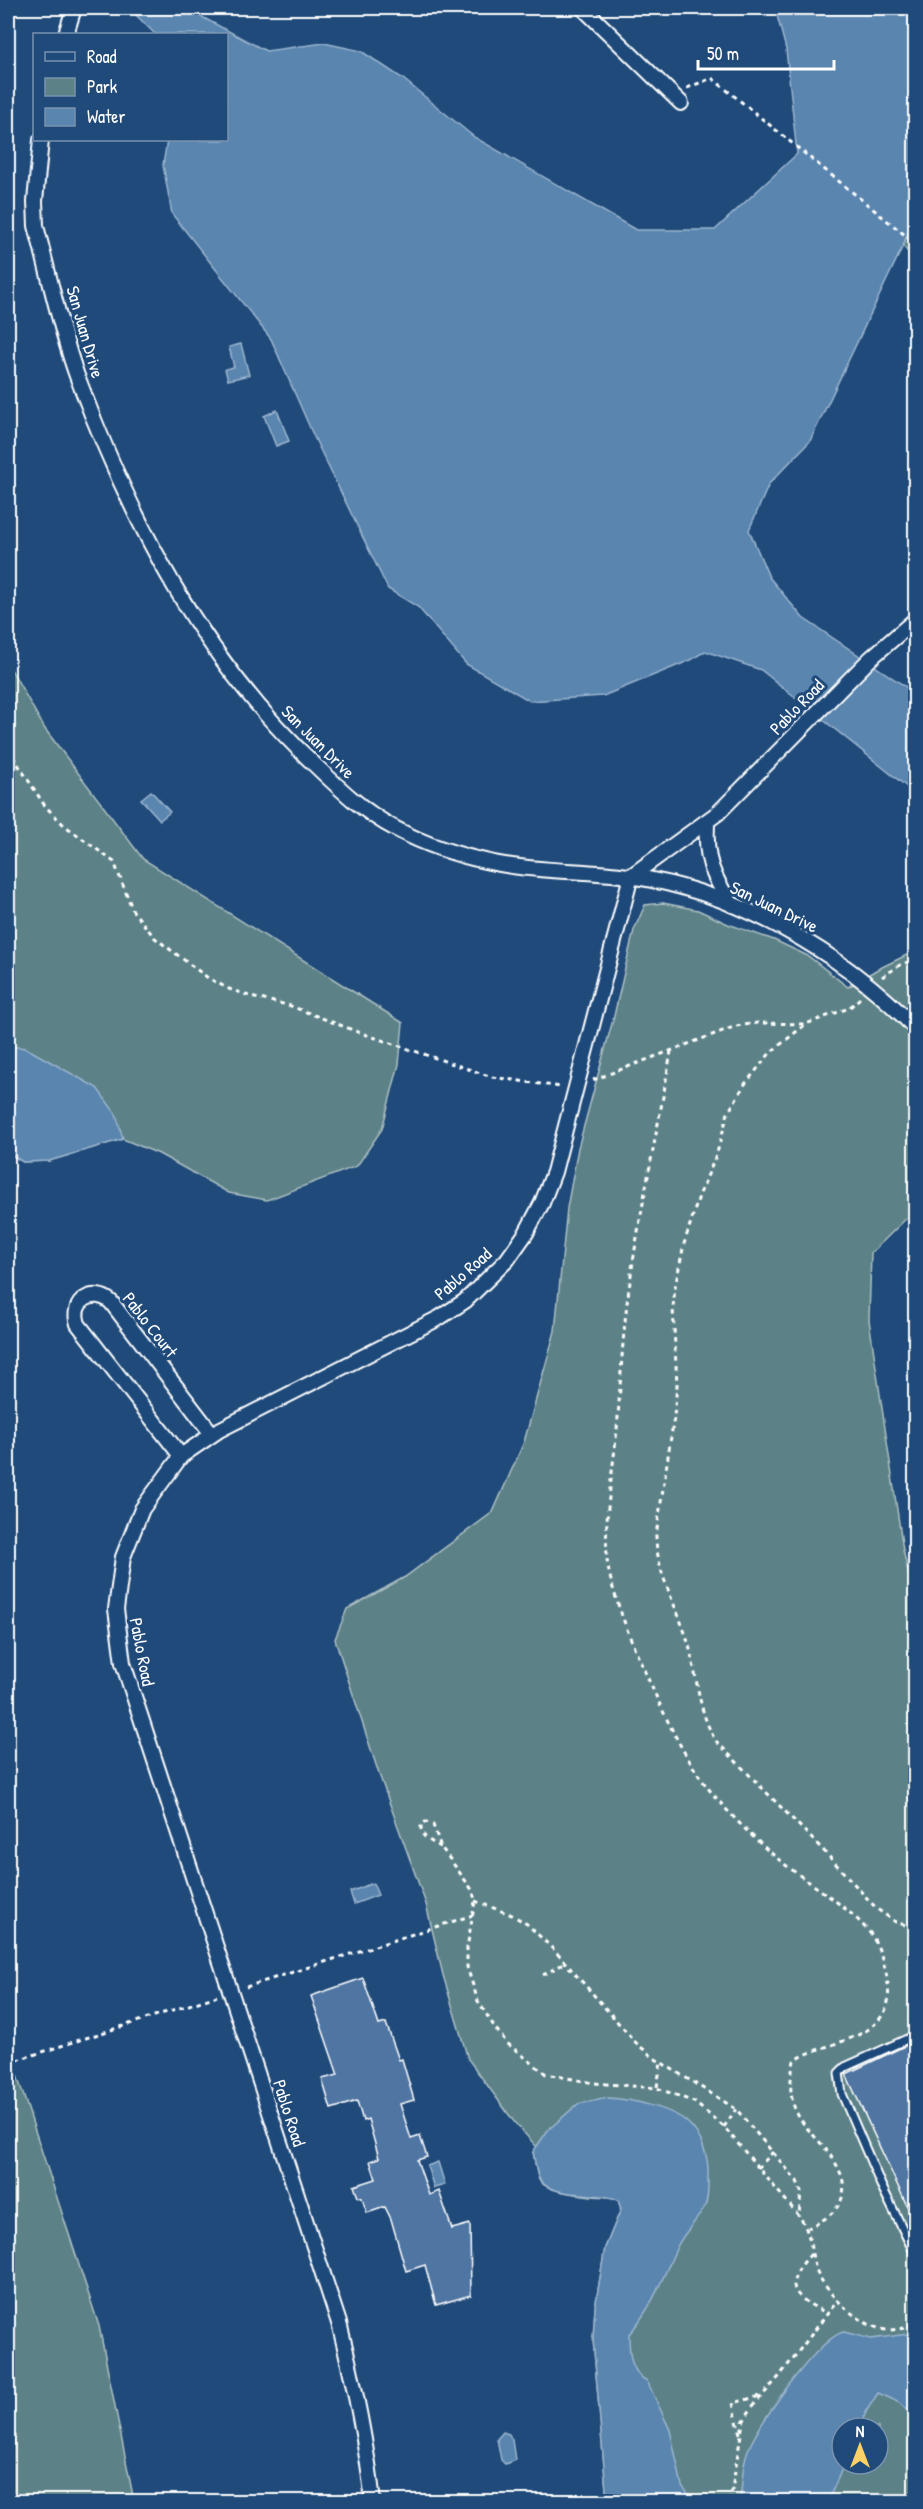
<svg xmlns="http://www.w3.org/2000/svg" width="923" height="2509" font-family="'Patrick Hand',sans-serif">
  <rect width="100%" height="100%" fill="#1f4a7a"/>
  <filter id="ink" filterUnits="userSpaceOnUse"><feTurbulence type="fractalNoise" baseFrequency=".0167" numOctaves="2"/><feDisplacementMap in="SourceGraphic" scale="12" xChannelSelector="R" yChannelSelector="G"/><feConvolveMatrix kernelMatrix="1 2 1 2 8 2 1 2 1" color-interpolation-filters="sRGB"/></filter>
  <g filter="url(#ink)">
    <!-- green -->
    <g fill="#5c8287" stroke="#aec0c3" stroke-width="1.5" fill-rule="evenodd">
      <polygon points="915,212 915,260 903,246"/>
      <polygon points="8,664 45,729 143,859 403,1023 399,1064 382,1129 357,1166 267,1200 229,1193 159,1154 123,1139 49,1161 23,1162 8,1153"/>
      <path d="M663,903l35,7 30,14 46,16 34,16 40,31 28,-17 39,-19v259l-44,43 -2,67 34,230 13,55 -1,896h-308l-14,-162 2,-31 10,-60 16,-39 -3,-9 -6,-3c-16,0 -64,-3 -73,-17 -3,-6 -4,-20 -6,-28l4,-5 -22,-24 -47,-64 -25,-84 -17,-71 -47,-130 -44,-135 12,-30 58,-32 88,-65 31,-70 31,-111 12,-123 11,-60 36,-132 20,-86 11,-25zM842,2428h36v36h-36z"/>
      <polygon points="8,2048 99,2326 134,2501 8,2501"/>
    </g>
    <!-- water -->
    <g fill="#5a85af" stroke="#9cb6cf" stroke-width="1.5">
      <polygon points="129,8 185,8 266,51 324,43 361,51 402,78 474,137 636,230 715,230 797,154 786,49 775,8 915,8 915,212 903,246 810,441 769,484 749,530 769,577 803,618 915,693 915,797 907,787 761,670 705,651 691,660 603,696 530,701 466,664 418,607 388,589 314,437 271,339 172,214 163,165 167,140 226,140 226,34 155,34"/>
      <polygon points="241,344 249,375 228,380 225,369 234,367 229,347"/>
      <polygon points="277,410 289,441 276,446 264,416"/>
      <polygon points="151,791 170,812 160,820 141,799"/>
      <polygon points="8,1046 26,1048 97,1088 116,1114 123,1139 49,1161 23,1162 8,1153"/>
      <polygon points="373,1883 378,1895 354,1904 350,1892"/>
      <path d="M608,2098c21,1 66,10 81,26 12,11 20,34 19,50 0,10 1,22 -3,32 -7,14 -21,26 -28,41 -14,30 -26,63 -48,87 0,18 1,39 18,47l23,49 12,56 12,15h-87l-14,-162 2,-31 10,-60 16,-39 -3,-9c-19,-9 -65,-1 -78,-20 -4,-6 -5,-20 -7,-28l15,-22 30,-26z"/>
      <polygon points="438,2162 445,2185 434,2188 427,2166"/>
      <path d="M844,2332l27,7 44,-6v106c-1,-31 -11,-35 -37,-46l-11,17 -8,18h-17v36h2l-16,37h-88c2,-14 2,-31 6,-45 7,-26 73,-120 98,-124z"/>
      <polygon points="503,2432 509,2434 512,2440 515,2460 505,2464 501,2460 497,2439"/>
    </g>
    <!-- building -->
    <g fill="#5074a3" stroke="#fff" stroke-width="1.5">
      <polygon points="363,1978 379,2025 386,2023 399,2060 402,2059 414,2100 400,2104 411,2139 420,2136 427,2157 417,2160 429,2195 439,2191 452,2229 470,2224 471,2295 436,2305 425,2265 406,2271 391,2219 385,2207 367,2213 362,2198 358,2197 354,2186 376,2179 370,2161 379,2158 368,2119 363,2121 357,2101 331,2109 322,2079 338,2075 311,1996"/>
      <polygon points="915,2041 915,2223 846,2074"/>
    </g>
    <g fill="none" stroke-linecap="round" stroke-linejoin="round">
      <!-- service casing -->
      <g stroke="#fff" stroke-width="11">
        <polyline id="service" points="916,2035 845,2067 839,2073 842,2094 881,2185 916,2256"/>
      </g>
      <!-- minor casing -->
      <g stroke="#fff" stroke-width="18">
        <g id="minor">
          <polyline points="583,8 681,103"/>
          <polyline points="66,34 74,8"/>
          <path d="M41,140l-6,61 1,25c13,48 24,103 41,150 54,144 124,283 238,389 25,24 50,48 81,64 30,16 64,27 98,34 44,9 90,7 135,13 107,15 213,76 287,153"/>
          <path d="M707,823c-2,36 5,53 25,82"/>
          <path d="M181,1456l-103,-132c-8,-23 16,-37 33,-22l101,132"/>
          <path d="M373,2502c-7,-61 -19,-120 -34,-179l-216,-660 -7,-54 7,-52 19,-48 39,-53 38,-26 220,-112 26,-17 42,-41 19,-27 16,-30 12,-31 77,-296 87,-63 153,-155 45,-39"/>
        </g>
      </g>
      <!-- path -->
      <g stroke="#fff" stroke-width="3" stroke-dasharray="4.5 4.5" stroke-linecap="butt">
        <polyline points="687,88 712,78 916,244"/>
        <polyline points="8,749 45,806 64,825 114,862 133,911 155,938 208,978 229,989 255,998 288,1005 358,1032 492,1077 561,1087"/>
        <polyline points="882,977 900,965 916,959"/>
        <path d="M860,998l-11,10 -43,16 -35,28 -26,32 -17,29 -11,40 -18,43 -15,48 -9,43 -2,21 4,77 -3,32 -18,118c0,37 19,67 30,101 12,35 10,73 30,105l107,109 54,59 20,14 19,4"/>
        <path d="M671,1051c-13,79 -31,158 -42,238 -7,46 -8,93 -12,140 -4,43 -13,87 -10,129 1,24 22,78 32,101 21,45 41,95 73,134 21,25 45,49 71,70 28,22 64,42 87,70 12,16 25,61 15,78 -17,32 -63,31 -91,50 -3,13 -5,28 -1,42 5,20 23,33 35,49 27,35 18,59 -20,76"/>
        <polyline points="593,1080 736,1026 758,1023 804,1024"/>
        <path d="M441,1847c-9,-5 -24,-11 -19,-24l4,-1 7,3 8,22 32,44 2,10 -8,47v19l11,34 17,27 13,16 38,30 48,9 63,5 37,14 30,25 75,89c13,18 10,33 17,53 8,23 46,60 72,61 9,0 19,-3 28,-4"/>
        <polyline points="475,1901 512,1915 527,1924 555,1951 636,2043 654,2058 736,2109 797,2181 801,2191 799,2216"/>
        <polyline points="543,1975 565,1963"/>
        <polyline points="246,1987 473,1915"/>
        <polyline points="8,2063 217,1996"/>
        <polyline points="657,2087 661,2062"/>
        <polyline points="724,2127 736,2109"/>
        <polyline points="758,2168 773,2152"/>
        <path d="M811,2254c-30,32 -18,43 16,59"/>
        <polyline points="740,2434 733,2403 760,2396"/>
        <polyline points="730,2502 743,2422 752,2407 778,2378 838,2300"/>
      </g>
      <!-- service -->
      <use href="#service" stroke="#1f4a7a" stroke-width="7"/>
      <!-- minor -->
      <use href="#minor" stroke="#1f4a7a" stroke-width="14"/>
    </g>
  </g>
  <g text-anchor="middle" stroke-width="6" stroke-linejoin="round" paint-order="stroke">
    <!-- street labels -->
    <g font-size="18" fill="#fff" stroke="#1f4a7a">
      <text transform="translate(85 332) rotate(74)" y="6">San Juan Drive</text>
      <text transform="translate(797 707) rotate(-46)" y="6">Pablo Road</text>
      <text transform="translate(318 742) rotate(45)" y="6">San Juan Drive</text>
      <text transform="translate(774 907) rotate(26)" y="6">San Juan Drive</text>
      <text transform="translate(463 1274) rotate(-41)" y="6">Pablo Road</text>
      <text transform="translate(150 1325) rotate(52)" y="6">Pablo Court</text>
      <text transform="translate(142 1652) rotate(79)" y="6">Pablo Road</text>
      <text transform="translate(289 2113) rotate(72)" y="6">Pablo Road</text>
    </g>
  </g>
  <!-- margin -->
  <rect width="923" height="2509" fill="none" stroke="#1f4a7a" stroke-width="30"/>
  <rect x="15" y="15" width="893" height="2479" fill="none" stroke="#fff" stroke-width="2" filter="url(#ink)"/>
  <!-- legend -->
  <rect x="33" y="33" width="195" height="108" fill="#1f4a7a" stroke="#7992af" stroke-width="1.5"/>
  <rect x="45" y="52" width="30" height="9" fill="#1f4a7a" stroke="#7992af" stroke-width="1.5"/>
  <text x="87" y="63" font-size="18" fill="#ffffff">Road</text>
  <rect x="45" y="78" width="30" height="18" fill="#5c8287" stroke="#7992af" stroke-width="1.5"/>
  <text x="87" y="93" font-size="18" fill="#ffffff">Park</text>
  <rect x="45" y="108" width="30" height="18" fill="#5a85af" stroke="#7992af" stroke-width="1.5"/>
  <text x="87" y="123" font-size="18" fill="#ffffff">Water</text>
  <!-- north arrow -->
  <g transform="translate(860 2446)"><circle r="28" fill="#1f4a7a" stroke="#7992af" stroke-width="1.5"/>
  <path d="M0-4.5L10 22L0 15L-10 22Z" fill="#ffd166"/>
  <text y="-9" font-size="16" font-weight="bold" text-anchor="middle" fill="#ffffff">N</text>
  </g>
  <!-- scale -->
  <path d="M698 60v9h136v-9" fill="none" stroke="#ffffff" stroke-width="3"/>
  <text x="707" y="60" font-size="18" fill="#ffffff" stroke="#1f4a7a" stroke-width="4.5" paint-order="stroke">50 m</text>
</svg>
